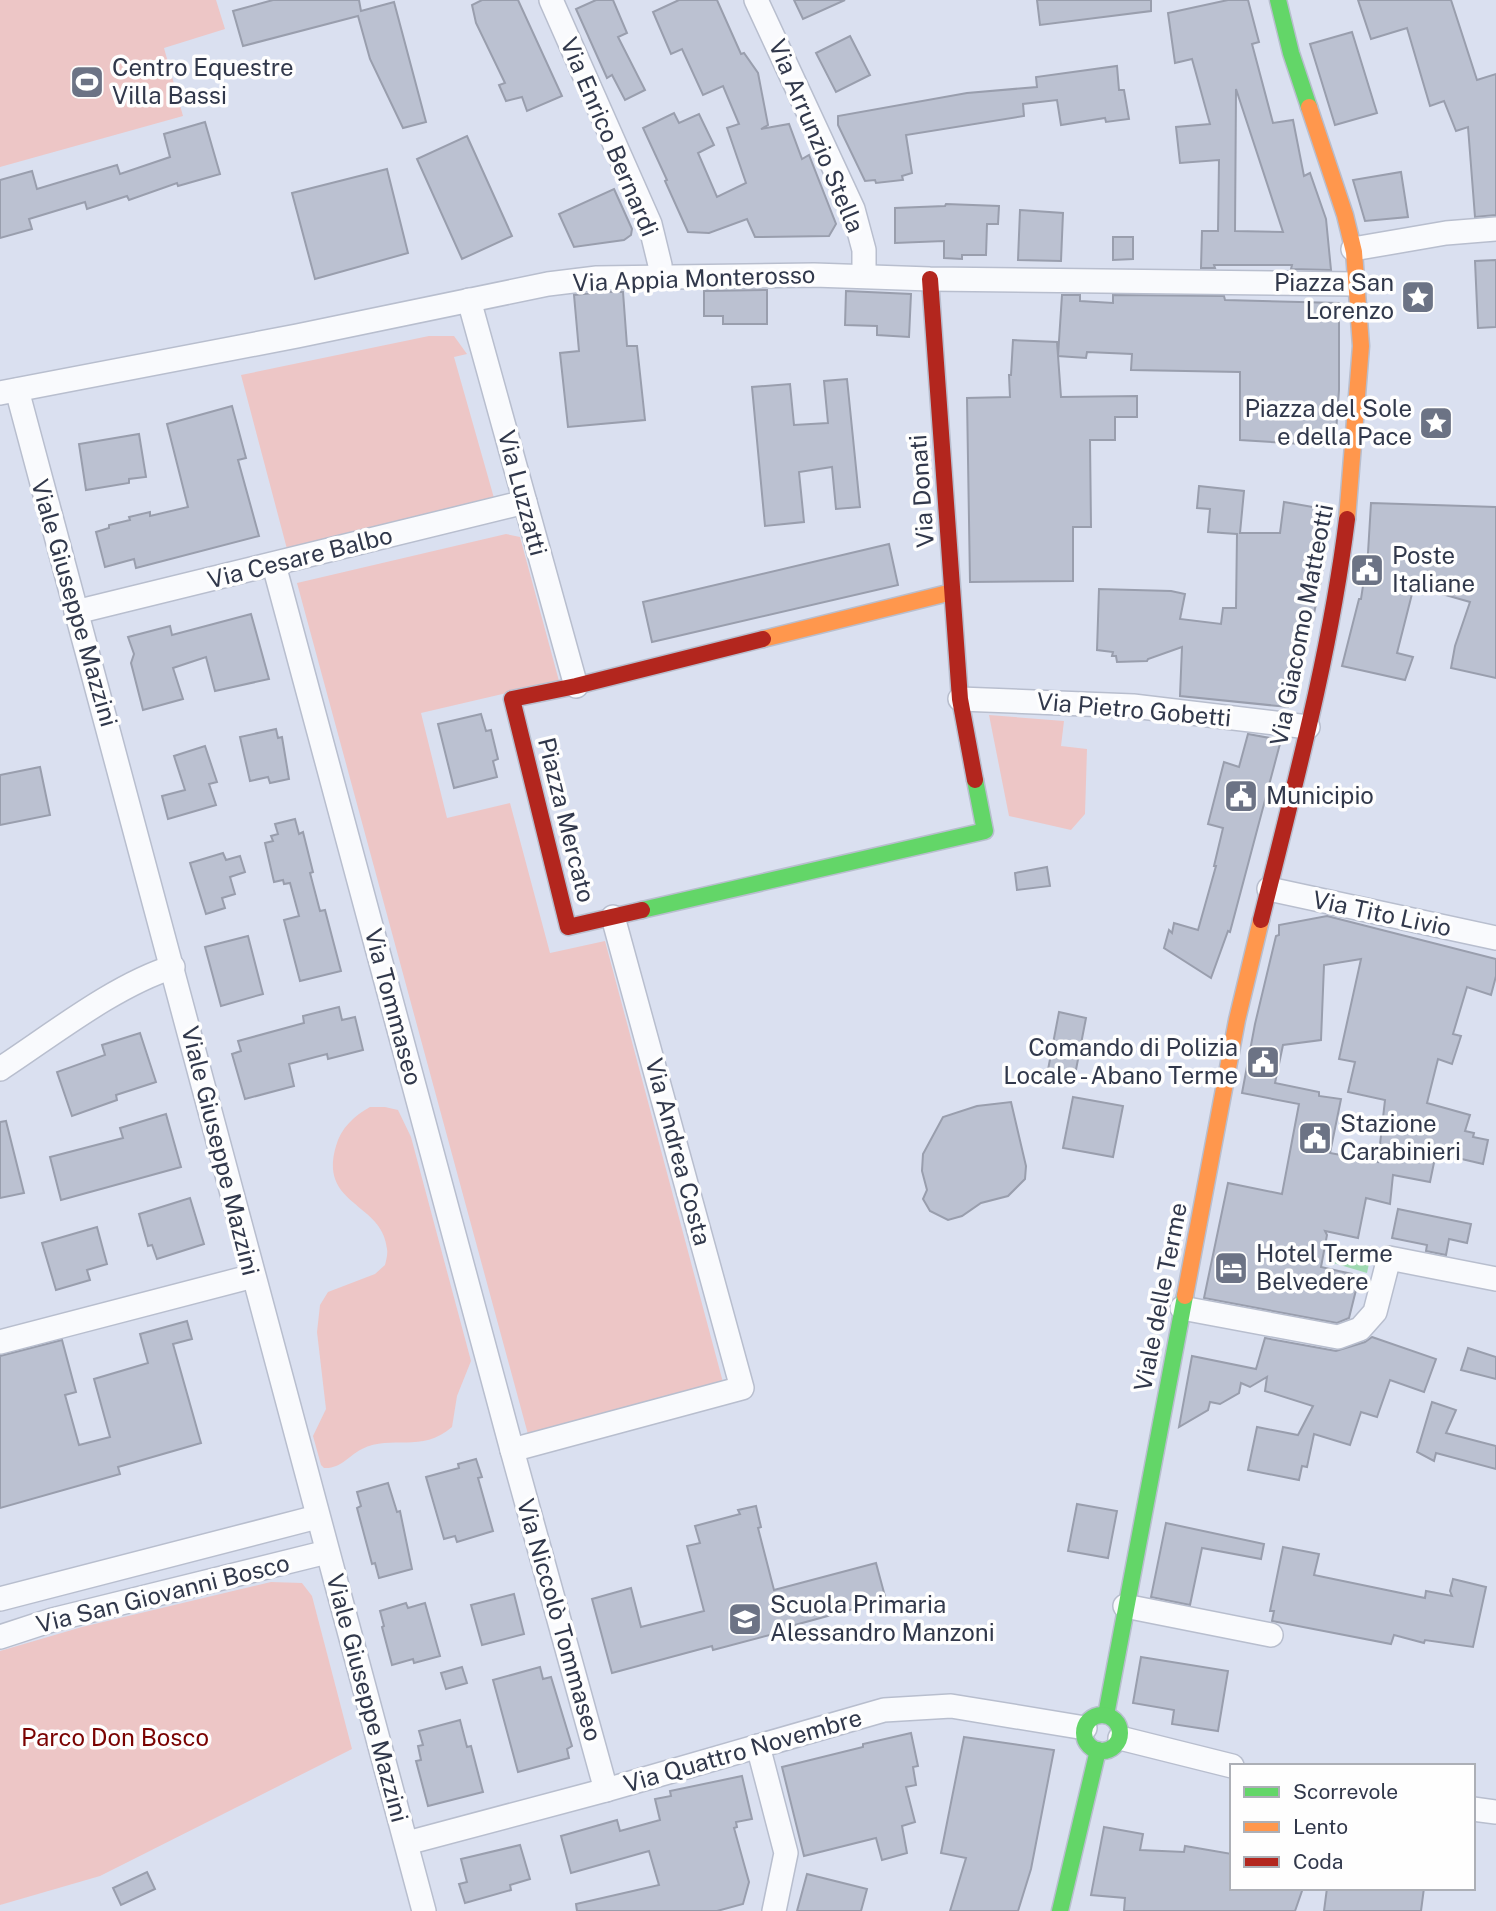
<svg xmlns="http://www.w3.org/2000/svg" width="1496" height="1911" font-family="'Public Sans',sans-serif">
  <rect width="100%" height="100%" fill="#dae0f0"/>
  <!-- green -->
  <g fill="#edc6c6">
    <polygon points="0,0 216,0 225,29 164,48 183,116 0,167"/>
    <polygon points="429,336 454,336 467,354 454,357 494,498 287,549 241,375"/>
    <polygon points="506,534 520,537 559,681 421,713 447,818 510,803 550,953 605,941 724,1386 529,1438 297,583"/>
    <polygon points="989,715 1064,721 1061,746 1087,749 1085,814 1071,830 1009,816"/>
    <path d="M370,1107h15l13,3 13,27 60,224 -14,35 -5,31c-31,27 -60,7 -90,22 -14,7 -21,20 -38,19l-3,-3 -8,-29 13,-27 -9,-77 3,-27 8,-13 47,-18 10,-9c1,-4 3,-11 2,-16 -4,-47 -69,-43 -51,-103 5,-18 18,-30 34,-39z"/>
    <polygon points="271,1582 302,1583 312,1596 352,1749 100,1876 0,1905 0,1651 82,1627"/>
  </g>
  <!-- water -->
  <polygon fill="#a0d9b1" points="1335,1245 1371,1254 1367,1273 1330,1262"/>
  <!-- building -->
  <g fill="#bbc1d1" stroke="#999ead" stroke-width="2" fill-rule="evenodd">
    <polygon points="273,0 359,0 361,11 394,2 426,122 403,128 370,59 358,16 243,46 233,11"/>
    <polygon points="482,0 518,0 562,96 527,111 522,97 506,101 499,85 505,83 476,23 472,5"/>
    <polygon points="596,0 613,0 627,33 618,37 645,90 625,100 612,75 607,78 576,9"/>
    <polygon points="679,0 717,0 741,54 744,53 758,73 768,125 761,129 789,124 802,159 809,155 836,224 829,236 755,237 747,219 709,233 688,232 665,181 667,180 643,128 674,113 679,123 699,114 714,145 698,153 717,197 746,183 727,128 739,124 723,86 703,95 682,49 671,54 653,12"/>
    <polygon points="794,0 845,0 803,19"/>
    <polygon points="1037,0 1151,0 1151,11 1040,25"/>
    <path d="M1228,0h20l11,42 -7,2 21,79 20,-3 11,56 6,-3 16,46 5,51 -40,-1 1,-4h-78l1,3h-14l1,-37h16l1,-71 -39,3 -4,-36 34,-3 -18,-65 -17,4 -7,-50zM1236,89l47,143 -48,-1z"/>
    <polygon points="1358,0 1451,0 1477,80 1496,74 1496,215 1475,217 1468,127 1456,131 1444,101 1430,106 1407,28 1371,39"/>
    <polygon points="1352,32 1377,113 1335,125 1310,44"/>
    <polygon points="850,36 870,75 836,92 816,53"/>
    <polygon points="1117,66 1119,90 1124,90 1129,119 1106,122 1105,118 1061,125 1057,100 1023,104 1024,116 906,135 912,173 902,176 903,180 876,183 875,180 865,181 838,125 838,116 967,93 1037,87 1036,77"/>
    <polygon points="205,122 220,174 178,186 177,183 129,200 127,196 87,209 85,202 29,219 32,229 0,238 0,180 32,171 37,189 117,165 120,174 170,157 164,134"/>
    <polygon points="467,136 512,236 462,259 417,159"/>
    <polygon points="387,169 408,253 315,279 292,193"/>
    <polygon points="1401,172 1408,217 1365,221 1353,180"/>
    <polygon points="614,189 632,229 631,235 624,240 574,247 559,214"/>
    <polygon points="946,204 999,206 998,224 987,224 986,255 962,255 962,259 944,258 944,241 895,243 895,208 945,206"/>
    <polygon points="1020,210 1063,213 1061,261 1018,260"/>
    <polygon points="1113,237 1133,237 1133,259 1113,260"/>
    <polygon points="1496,260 1496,327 1478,328 1475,261"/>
    <polygon points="767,290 767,324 723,324 723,316 704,316 704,291"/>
    <polygon points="846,291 911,294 909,337 877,335 877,326 845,325"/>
    <polygon points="603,292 623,292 627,346 637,346 645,420 568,427 560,353 579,351 574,295"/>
    <polygon points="1062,295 1080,295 1080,301 1113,303 1113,295 1224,296 1225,300 1339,303 1339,390 1335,446 1240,440 1240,372 1131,370 1132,354 1087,352 1086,358 1058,356"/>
    <polygon points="1013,340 1057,342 1061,397 1137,396 1137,417 1115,417 1115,440 1090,440 1091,527 1073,527 1073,581 970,582 967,398 1010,397 1009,375 1011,375"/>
    <polygon points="847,379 860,507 836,509 832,467 799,472 804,522 765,526 752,387 790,384 794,425 828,423 824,381"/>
    <polygon points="232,406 246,458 238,460 259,536 136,568 134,559 105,567 96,532 109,528 109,525 130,520 129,517 150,512 150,516 188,507 167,424"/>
    <polygon points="139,434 146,477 129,479 129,483 86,490 79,444"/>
    <polygon points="1199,486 1244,491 1240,533 1280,533 1284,502 1330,510 1321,580 1311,628 1288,707 1180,696 1182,647 1148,659 1147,661 1117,662 1116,656 1112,656 1113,652 1097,650 1099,589 1171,591 1185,594 1180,619 1221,624 1223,608 1236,608 1237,534 1208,532 1210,509 1197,508"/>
    <polygon points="1371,503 1496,507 1496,678 1451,668 1455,646 1470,602 1414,586 1397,653 1413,657 1405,680 1342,666 1359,599 1361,599 1368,553"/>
    <polygon points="889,544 898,585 652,642 643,602"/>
    <polygon points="251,614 269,679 215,691 206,657 173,668 183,699 143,710 131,663 134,654 128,637 170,626 172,635"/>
    <polygon points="481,714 486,731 491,730 498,759 493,761 497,777 454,788 438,724"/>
    <polygon points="276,729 278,738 282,737 289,779 270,783 268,777 250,781 240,737"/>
    <polygon points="1248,734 1281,740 1230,932 1228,931 1211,978 1164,948 1169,930 1172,933 1174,923 1198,930 1216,866 1214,866 1223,828 1208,824 1224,762 1239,767"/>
    <polygon points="205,746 217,782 209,784 216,805 168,819 162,796 185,790 174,756"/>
    <polygon points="40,767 50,815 0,825 0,775"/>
    <polygon points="295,819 299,834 303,832 313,872 310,873 320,911 325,910 341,971 300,981 284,920 299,916 290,883 284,884 283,880 274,882 265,843 273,841 271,836 278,834 275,824"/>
    <polygon points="223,853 226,860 240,856 245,872 230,877 235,894 222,898 225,908 206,914 190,863"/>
    <polygon points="1047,867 1050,886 1017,890 1015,873"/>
    <path d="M1327,916l169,43v17l-5,19 -24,-8 -14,47 8,2 -9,28 -14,-5 -11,44 43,12 -5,16 9,2 -1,4 15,3 -5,24 -47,-11 -6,29 -37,-7 -3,29 -24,-6 -8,40 -33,-7 2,4 -6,32 31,7 6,8 -9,36 -12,5 -133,-25 24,-115 54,11 17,-90 -57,-11 13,-69 21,-88 3,-1v-10zM1361,959l-22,100 16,3 -7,30 37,8 -7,62 -48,-9 11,-54 -22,-3v-4l-44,-9 8,-38 38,-5 3,-75z"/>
    <polygon points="248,936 263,994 221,1006 205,947"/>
    <polygon points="339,1007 342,1020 355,1017 363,1050 328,1059 327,1054 289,1064 294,1086 245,1099 232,1054 241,1051 238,1041 304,1023 303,1016"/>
    <polygon points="1059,1012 1086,1018 1074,1080 1047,1075"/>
    <polygon points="140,1033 156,1082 116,1095 117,1100 72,1116 57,1072 105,1055 102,1045"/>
    <polygon points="1073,1097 1123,1106 1113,1157 1063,1148"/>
    <polygon points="1011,1102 1026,1166 1025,1179 1008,1196 981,1203 962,1216 948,1220 930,1211 923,1199 927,1190 922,1171 923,1154 943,1117 977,1106"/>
    <polygon points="166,1114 181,1167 61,1200 50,1157 123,1138 120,1128"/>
    <polygon points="6,1121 24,1193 0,1198 0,1122"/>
    <polygon points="190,1198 204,1244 157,1259 152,1245 148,1246 139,1214"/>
    <polygon points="1398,1209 1471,1224 1467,1243 1449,1239 1446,1255 1426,1251 1427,1245 1392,1238"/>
    <polygon points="97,1227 107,1264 87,1270 90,1280 56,1290 42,1243"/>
    <polygon points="187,1321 192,1339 173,1344 201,1443 118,1467 120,1474 0,1508 0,1356 62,1340 76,1392 65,1395 79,1445 110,1437 94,1379 148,1363 140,1334"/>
    <polygon points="1372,1337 1436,1359 1424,1392 1390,1380 1377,1417 1361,1412 1350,1445 1314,1434 1307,1467 1302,1466 1299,1480 1248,1470 1257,1427 1298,1435 1313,1406 1265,1391 1267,1377 1250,1387 1241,1383 1239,1393 1220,1404 1210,1402 1208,1410 1179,1427 1192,1356 1256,1369 1265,1338 1336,1351 1365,1342"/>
    <polygon points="1468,1348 1496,1357 1496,1379 1461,1370"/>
    <polygon points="1432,1402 1456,1410 1446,1433 1496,1446 1496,1469 1436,1453 1434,1461 1417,1452"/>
    <polygon points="476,1459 482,1477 478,1478 493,1531 457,1542 455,1536 444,1539 426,1477 459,1468 458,1464"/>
    <polygon points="388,1483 397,1512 400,1511 412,1569 379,1578 375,1563 372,1564 357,1508 361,1506 357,1492"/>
    <polygon points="1077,1504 1117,1511 1108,1558 1068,1551"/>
    <polygon points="756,1506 761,1527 758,1528 774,1590 876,1563 886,1600 784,1628 785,1631 713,1650 712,1646 612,1673 592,1599 631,1588 641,1627 704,1611 687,1546 700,1543 695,1526 740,1514 738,1510"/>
    <polygon points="1166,1523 1264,1544 1261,1559 1202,1548 1190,1605 1151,1597"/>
    <polygon points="1283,1547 1319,1554 1314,1575 1425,1598 1426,1591 1452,1596 1450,1591 1453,1579 1486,1587 1473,1647 1425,1640 1424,1643 1394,1635 1391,1644 1272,1621 1274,1611 1270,1611"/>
    <polygon points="514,1594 524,1634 482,1645 471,1605"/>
    <polygon points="406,1603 408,1608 425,1603 440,1656 414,1663 413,1659 392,1665 382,1627 384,1626 380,1611"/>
    <polygon points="1141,1657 1228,1671 1218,1731 1172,1724 1174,1710 1133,1703"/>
    <polygon points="462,1667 467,1683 446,1689 441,1673"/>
    <polygon points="540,1667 543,1679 551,1677 572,1746 567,1749 569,1758 518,1772 493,1680"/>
    <polygon points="460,1720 467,1747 471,1746 483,1792 428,1806 416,1761 421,1760 418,1746 423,1745 419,1731"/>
    <polygon points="911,1733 918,1766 913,1767 916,1785 906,1787 915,1822 902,1826 907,1853 882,1860 876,1838 804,1856 782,1767 863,1747 863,1744"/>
    <polygon points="964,1737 1054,1750 1031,1869 1018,1911 950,1911 966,1858 941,1853"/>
    <polygon points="742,1776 752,1819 736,1822 737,1827 734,1828 749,1882 743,1904 717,1911 577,1911 576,1904 659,1885 649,1851 571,1873 561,1836 617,1820 620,1831 660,1820 655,1799 671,1796 670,1791"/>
    <polygon points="1104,1827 1143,1834 1140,1850 1184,1852 1185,1846 1232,1854 1232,1888 1303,1888 1295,1911 1124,1911 1125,1898 1091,1895"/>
    <polygon points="520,1845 530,1879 510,1885 511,1890 465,1903 459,1884 467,1882 461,1859"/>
    <polygon points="147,1872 155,1889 121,1905 113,1888"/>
    <polygon points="807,1874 867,1889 861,1911 797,1911"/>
    <polygon points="1327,1888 1424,1888 1421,1911 1324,1911"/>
  </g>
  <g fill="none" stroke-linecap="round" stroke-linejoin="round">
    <!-- street casing -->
    <g stroke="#b8bece" stroke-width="26">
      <g id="street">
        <polyline points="551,0 650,224 660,265 660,276"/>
        <polyline points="756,0 853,209 864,250 864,276"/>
        <polyline points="1353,249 1446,233 1496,229"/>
        <polyline points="469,300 576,686"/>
        <polyline points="17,390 424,1911"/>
        <polyline points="0,393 297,336 548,284 597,278 814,275 930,279 1356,284"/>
        <polyline points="274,565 512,1450 606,1790"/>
        <polyline points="76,612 525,502"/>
        <polyline points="960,699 1133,706 1308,727"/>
        <polyline points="1269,889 1496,938"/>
        <path d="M0,1069c52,-34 115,-84 173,-102"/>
        <polyline points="1182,1308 1338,1337 1360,1329 1375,1312 1389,1258 1496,1279"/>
        <polyline points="0,1342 253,1276"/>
        <polyline points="512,1450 742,1388 613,917"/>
        <polyline points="0,1599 317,1517"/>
        <polyline points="1125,1606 1271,1635"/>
        <polyline points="0,1637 52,1620 327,1552"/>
        <polyline points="1120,1738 1232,1766"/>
        <polyline points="758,1746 786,1853 774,1911"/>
        <polyline points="1473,1809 1496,1812"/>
        <polyline points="407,1843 606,1790 884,1710 951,1706 1085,1728"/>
      </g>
    </g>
    <!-- fast casing -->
    <g stroke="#b8bece" stroke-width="19">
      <g id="fast">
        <polyline points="1278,0 1291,53 1309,107"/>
        <polyline points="642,910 985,831 975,780"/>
        <polyline points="1106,1715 1185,1296"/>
        <circle cx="1102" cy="1733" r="18"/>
        <polyline points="1060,1911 1098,1750"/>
      </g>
    </g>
    <!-- slow casing -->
    <g stroke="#b8bece" stroke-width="19">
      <g id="slow">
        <polyline points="1309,107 1345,215 1354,252 1361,346 1347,519"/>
        <polyline points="763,639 952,592"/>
        <polyline points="1185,1296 1237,1020 1261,920"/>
      </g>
    </g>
    <!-- jam casing -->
    <g stroke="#b8bece" stroke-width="19">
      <g id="jam">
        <polyline points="930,279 960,699 975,780"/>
        <polyline points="642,910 568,927 512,699 576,686 763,639"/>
        <path d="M1261,920c33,-133 69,-265 86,-401"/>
      </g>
    </g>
    <!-- street -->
    <use href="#street" stroke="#f9fafd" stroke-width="23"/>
    <!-- fast -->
    <use href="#fast" stroke="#63d668" stroke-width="16"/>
    <!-- slow -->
    <use href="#slow" stroke="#ff974d" stroke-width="16"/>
    <!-- jam -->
    <use href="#jam" stroke="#b3261e" stroke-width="16"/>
  </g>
  <!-- icons -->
  <defs>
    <g id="stadium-square" transform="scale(1.75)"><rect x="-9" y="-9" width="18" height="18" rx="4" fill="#6c7385" stroke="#fefefe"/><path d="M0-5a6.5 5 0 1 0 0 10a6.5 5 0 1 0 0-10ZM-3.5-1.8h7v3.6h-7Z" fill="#fff"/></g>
    <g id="sight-square" transform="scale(1.75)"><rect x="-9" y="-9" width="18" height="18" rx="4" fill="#6c7385" stroke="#fefefe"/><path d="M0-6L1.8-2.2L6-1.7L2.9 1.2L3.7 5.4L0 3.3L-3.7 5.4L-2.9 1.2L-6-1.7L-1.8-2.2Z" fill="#fff"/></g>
    <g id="civic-square" transform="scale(1.75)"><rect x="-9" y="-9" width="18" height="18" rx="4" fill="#6c7385" stroke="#fefefe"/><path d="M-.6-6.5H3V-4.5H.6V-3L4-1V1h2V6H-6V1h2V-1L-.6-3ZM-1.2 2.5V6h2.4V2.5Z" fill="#fff"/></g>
    <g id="hotel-square" transform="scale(1.75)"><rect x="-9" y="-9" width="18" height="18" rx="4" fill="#6c7385" stroke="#fefefe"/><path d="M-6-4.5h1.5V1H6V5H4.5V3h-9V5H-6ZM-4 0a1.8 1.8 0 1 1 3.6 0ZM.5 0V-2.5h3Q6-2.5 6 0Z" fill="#fff"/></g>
    <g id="school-square" transform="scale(1.75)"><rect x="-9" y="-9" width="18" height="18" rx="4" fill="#6c7385" stroke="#fefefe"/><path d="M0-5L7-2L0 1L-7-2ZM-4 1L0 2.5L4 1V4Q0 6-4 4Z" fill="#fff"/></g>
  </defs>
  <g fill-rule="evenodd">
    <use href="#stadium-square" x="87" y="82"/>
    <use href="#sight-square" x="1418" y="297"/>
    <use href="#sight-square" x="1436" y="423"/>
    <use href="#civic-square" x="1367" y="570"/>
    <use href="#civic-square" x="1241" y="796"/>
    <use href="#civic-square" x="1263" y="1062"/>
    <use href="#civic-square" x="1315" y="1138"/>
    <use href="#hotel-square" x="1231" y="1268"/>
    <use href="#school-square" x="745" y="1619"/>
  </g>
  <g text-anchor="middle" stroke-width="7" stroke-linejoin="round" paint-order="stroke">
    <!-- poi labels -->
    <g font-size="24" fill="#31384b" stroke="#fefefe" text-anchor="start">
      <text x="112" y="76">Centro Equestre<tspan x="112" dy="28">Villa Bassi</tspan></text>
      <text x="1394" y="291" text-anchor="end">Piazza San<tspan x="1394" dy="28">Lorenzo</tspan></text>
      <text x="1412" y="417" text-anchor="end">Piazza del Sole<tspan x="1412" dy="28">e della Pace</tspan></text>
      <text x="1392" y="564">Poste<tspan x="1392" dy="28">Italiane</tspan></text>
      <text x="1266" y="804">Municipio</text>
      <text x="1238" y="1056" text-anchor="end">Comando di Polizia<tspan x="1238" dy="28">Locale - Abano Terme</tspan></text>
      <text x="1340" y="1132">Stazione<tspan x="1340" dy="28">Carabinieri</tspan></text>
      <text x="1256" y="1262">Hotel Terme<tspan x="1256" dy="28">Belvedere</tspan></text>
      <text x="770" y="1613">Scuola Primaria<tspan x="770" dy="28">Alessandro Manzoni</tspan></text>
    </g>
    <!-- street labels -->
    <g font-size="24" fill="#31384b" stroke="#fefefe">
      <text transform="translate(816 136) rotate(67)" y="8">Via Arrunzio Stella</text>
      <text transform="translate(609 137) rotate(67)" y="8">Via Enrico Bernardi</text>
      <text transform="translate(694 279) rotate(-2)" y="8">Via Appia Monterosso</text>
      <text transform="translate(922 491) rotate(-94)" y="8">Via Donati</text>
      <text transform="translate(522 493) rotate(75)" y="8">Via Luzzatti</text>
      <text transform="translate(300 558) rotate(-14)" y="8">Via Cesare Balbo</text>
      <text transform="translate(74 603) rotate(74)" y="8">Viale Giuseppe Mazzini</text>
      <text transform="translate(1302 625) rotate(-79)" y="8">Via Giacomo Matteotti</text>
      <text transform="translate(1134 710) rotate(5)" y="8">Via Pietro Gobetti</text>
      <text transform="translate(566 820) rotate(76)" y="8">Piazza Mercato</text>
      <text transform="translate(1382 914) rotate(12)" y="8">Via Tito Livio</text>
      <text transform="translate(393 1007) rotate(75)" y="8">Via Tommaseo</text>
      <text transform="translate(220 1151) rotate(76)" y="8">Viale Giuseppe Mazzini</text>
      <text transform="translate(678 1152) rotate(75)" y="8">Via Andrea Costa</text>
      <text transform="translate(1161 1297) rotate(-79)" y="8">Viale delle Terme</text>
      <text transform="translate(163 1594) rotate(-14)" y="8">Via San Giovanni Bosco</text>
      <text transform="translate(559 1620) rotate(74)" y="8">Via Niccolò Tommaseo</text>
      <text transform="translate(367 1698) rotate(75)" y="8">Viale Giuseppe Mazzini</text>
      <text transform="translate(743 1751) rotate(-16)" y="8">Via Quattro Novembre</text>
    </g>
    <!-- park labels -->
    <g font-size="24" fill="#7a0201" stroke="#fefefe">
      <text x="115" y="1746">Parco Don Bosco</text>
    </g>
  </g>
  <!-- legend -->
  <rect x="1230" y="1764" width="245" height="126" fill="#fefefe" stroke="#acafb6" stroke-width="2"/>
  <rect x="1244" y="1787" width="35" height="10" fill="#63d668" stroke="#acafb6" stroke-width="2"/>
  <text x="1293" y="1799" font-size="21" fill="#31384b">Scorrevole</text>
  <rect x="1244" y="1822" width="35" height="10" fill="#ff974d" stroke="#acafb6" stroke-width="2"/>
  <text x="1293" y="1834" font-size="21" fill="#31384b">Lento</text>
  <rect x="1244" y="1857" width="35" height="10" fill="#b3261e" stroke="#acafb6" stroke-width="2"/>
  <text x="1293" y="1869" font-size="21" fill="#31384b">Coda</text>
</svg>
